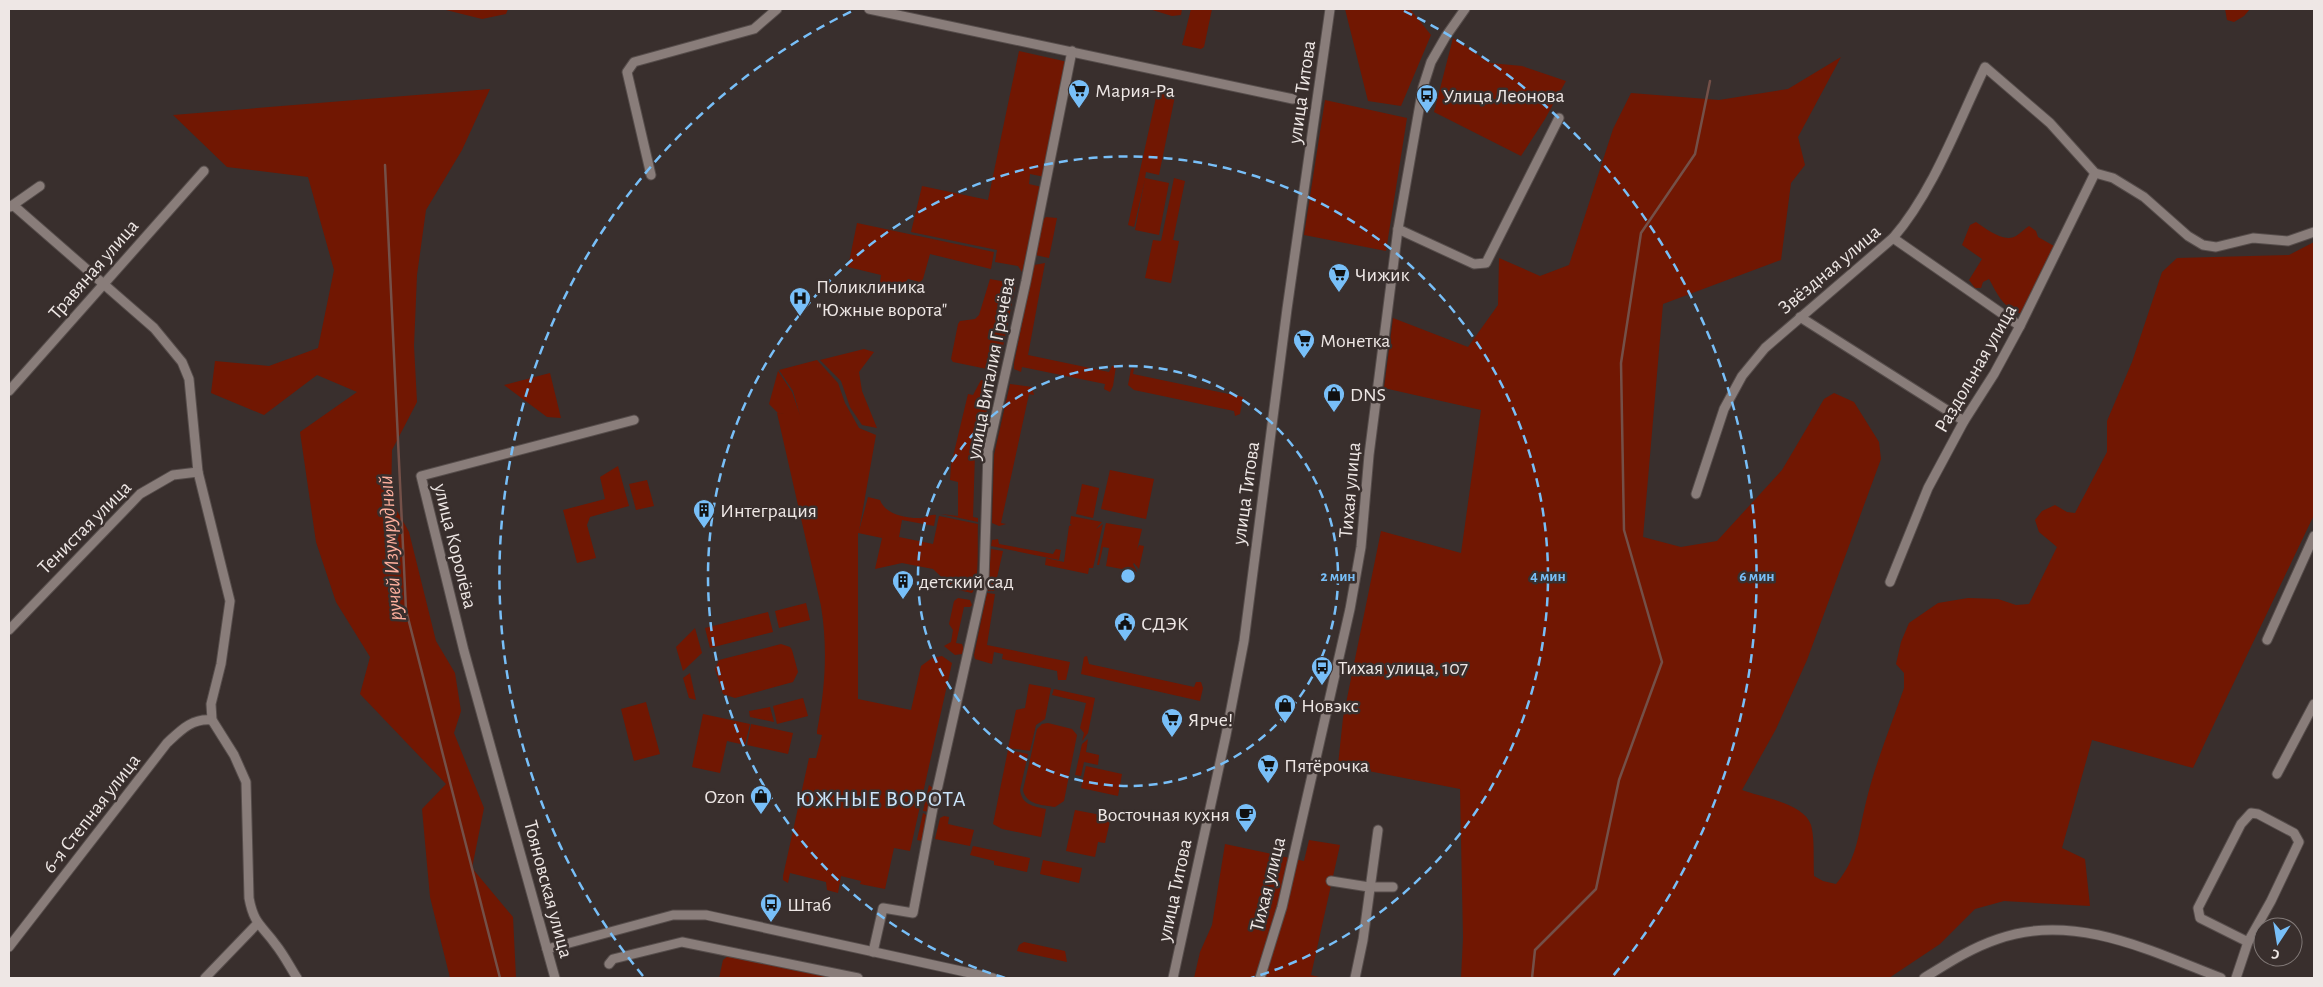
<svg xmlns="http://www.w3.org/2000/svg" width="2323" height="987" font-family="'Alegreya Sans',sans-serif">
  <rect width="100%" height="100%" fill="#392f2d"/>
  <!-- green -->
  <g fill="#711702">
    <polygon points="442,9 508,9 506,14 482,19"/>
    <polygon points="1149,9 1182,9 1181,15 1172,16"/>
    <polygon points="1191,9 1212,9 1204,47 1201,49 1182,45"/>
    <polygon points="1345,9 1410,9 1431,35 1401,106 1368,101"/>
    <polygon points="2225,9 2250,9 2244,16 2234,22 2227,20"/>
    <polygon points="1453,38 1490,63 1522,66 1566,81 1545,119 1521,156 1434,112"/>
    <polygon points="1019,51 1068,62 1045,177 1030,174 1029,184 1042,187 1022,272 1018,266 995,262 997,250 911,232 922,186 988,200"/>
    <path d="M1841,57l-43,80 7,28 -14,18 -10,77 -118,44 -20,233 38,10 36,-6 65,-71 42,-71 10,-6 20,9 25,40 2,17 -74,201 -31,69 -34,61c18,7 62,13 69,35 4,15 2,35 3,51l9,5 13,3c22,-26 22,-50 30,-82 9,-38 25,-76 38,-114v-15l-8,-9 5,-22 8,-19 29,-20 30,-5 30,1 18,6 13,-1 28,-57 -18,-15 -4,-12 7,-9 13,-6 12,7 8,1 32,-61v-31l25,-59 30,-90 15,-14 112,-3 25,-13v273l-121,253 -101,-28 -30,108 23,11 5,47 -86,-5 -29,8 -35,35 -51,34h-428l2,-40 -3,-149 -122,-24 5,-47 38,-187 80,22 20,-143 -97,-22 9,-70 75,29 30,-42 1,-47 41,18 29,-11 44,-136 18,-36 88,7 69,-11z"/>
    <polygon points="490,89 462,150 426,210 417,275 414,346 417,402 392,450 391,500 409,532 436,641 455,673 461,711 454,733 484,808 472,868 513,917 516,978 450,978 430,897 422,809 446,784 360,694 370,657 336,602 316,542 300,432 357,392 317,375 264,415 211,393 215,361 269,366 318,348 334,270 308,177 227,167 173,115"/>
    <polygon points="1157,93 1175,96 1159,175 1146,172 1145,178 1169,183 1159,235 1135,230 1145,179 1134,227 1128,225"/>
    <polygon points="1325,100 1407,118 1386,251 1304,235"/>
    <polygon points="1174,178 1185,181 1173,240 1179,241 1171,283 1145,278 1153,240 1161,241"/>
    <polygon points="1046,217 1057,218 1049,258 1035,255 1042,221"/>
    <path d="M1976,222c10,7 28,21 40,14 5,-3 8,-7 13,-10l7,5 2,6 16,9 -32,68c-19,-6 -24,-19 -33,-35l-6,3 -2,6h-6l-6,-8 13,-21 -20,-14 8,-20z"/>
    <polygon points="857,223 994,252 991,269 930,254 923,279 920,282 908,279 896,293 879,290 881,275 848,267"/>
    <polygon points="1045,263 1028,355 1109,372 1112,366 1116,366 1113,386 1110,392 1104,389 1105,384 1022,367 1021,372 1014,369 1014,363 1034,265"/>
    <polygon points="990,279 1012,283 1015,288 999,366 992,370 953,362 951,359 958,324 960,321 975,319 979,315"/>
    <polygon points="864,349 874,352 859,372 862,391 877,428 862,425 850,407 841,381 820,360"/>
    <path d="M817,360l21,23 7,20 14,25 17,7 -17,96 9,-34 12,3c5,14 24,18 38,18 7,1 11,-4 18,-3l-2,11 -32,-6 -3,17 34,7 6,-28 39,8c-1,14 2,61 -6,69l-18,-4 -21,-20 -31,-6 -27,6 7,-31 -24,-5v166l53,11 10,-44 11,-8 10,-2 10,7 -42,188 -16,-3 -9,41 -25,-5 1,-3 -20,-5 -3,17 -11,-3 -1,-8 -36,-9 -2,10 -5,-3v-4l26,-118h7l6,-23 -5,-1v-3c8,-42 11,-82 4,-125l-44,-193 10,1 -9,-1 -9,-9 9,-33 14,21 8,23 -7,-24 -14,-21z"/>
    <polygon points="1134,368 1133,374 1243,397 1240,414 1235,416 1234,411 1134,390 1128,385 1131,369"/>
    <polygon points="550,373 561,418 547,417 504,385"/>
    <polygon points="981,380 992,383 994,388 975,453 973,517 978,518 978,522 941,514 958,516 958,482 950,480 951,465 968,394 973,395"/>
    <polygon points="1010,384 1032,387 1034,395 1029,394 1001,523 1006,524 999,526 992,523 994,455"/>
    <polygon points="618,466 629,506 590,517 587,525 596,558 577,563 563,510 605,499 600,477"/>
    <polygon points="1110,470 1154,479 1146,519 1101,509"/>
    <polygon points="647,480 654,506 636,510 629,484"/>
    <polygon points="1082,484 1099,488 1093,518 1076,514"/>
    <polygon points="1071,516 1102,522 1096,529 1103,524 1093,568 1089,568 1088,574 1045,565 1046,558 1064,562 1069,526 1072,525 1070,524"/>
    <polygon points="1106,523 1142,529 1137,550 1139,545 1144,546 1139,569 1134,563 1133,564 1137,572 1106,566 1109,548 1103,547 1099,565 1097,565"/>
    <polygon points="998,539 999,544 1053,554 1056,549 1061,550 1059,560 991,546 992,540"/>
    <polygon points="991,549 1003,551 994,591 988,591"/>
    <polygon points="987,593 995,594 987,645 1070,662 1066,680 1058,680 1057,671 1002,659 1003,654 994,652 992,664 975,659 974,655"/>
    <polygon points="958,598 970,600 972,605 970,607 964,607 956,643 962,644 964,650 962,654 955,655 944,646 951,642 953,630 949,624 954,601"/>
    <polygon points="806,603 810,620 779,628 775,611"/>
    <polygon points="768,612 773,632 710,648 705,628"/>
    <polygon points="695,628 702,653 683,671 676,647"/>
    <polygon points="781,644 790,647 792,650 798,672 793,682 735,698 723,694 715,669 719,660"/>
    <polygon points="1087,656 1089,664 1194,687 1196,682 1201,682 1203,688 1200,701 1081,674 1084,657"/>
    <polygon points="690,673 696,700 689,698 683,678"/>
    <polygon points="1029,684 1051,688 1045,719 1036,725 1030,751 1008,748 1016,710 1025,708"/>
    <polygon points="1054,689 1095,698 1088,733 1082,741 1084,733 1080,728 1086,703 1052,695"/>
    <polygon points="803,698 808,716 777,724 773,706"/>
    <polygon points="646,702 660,754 634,761 621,709"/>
    <polygon points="770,707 774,722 750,717 749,711"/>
    <polygon points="703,714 750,724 745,745 727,741 720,773 692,767"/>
    <path d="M1048,723l24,6 5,6 -13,66 -9,6c-12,-2 -29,-2 -32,-17l14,-61 5,-5z"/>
    <polygon points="751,724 793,733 788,754 747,745"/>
    <polygon points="1088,739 1086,752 1099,755 1098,765 1084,762 1081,776 1075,775 1082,744"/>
    <path d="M1008,750l20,4 -8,36c2,15 13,16 26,19l-5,28 -39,-8 -9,-5z"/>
    <polygon points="1086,766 1122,774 1118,796 1081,788"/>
    <polygon points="929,785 935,790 930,812 923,811"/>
    <polygon points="1075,810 1111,817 1105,843 1098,842 1095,857 1066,851"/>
    <polygon points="923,813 929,817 922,841 917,840"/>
    <polygon points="944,816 949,817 948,824 974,830 970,846 935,839 940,818"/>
    <polygon points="1309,840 1340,845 1311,975 1323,978 1194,978 1200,952 1212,925 1225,844 1304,861"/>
    <polygon points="973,846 1030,858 1027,872 994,865 994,861 970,855"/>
    <polygon points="1043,860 1082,868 1079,883 1040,874"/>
    <polygon points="1024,942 1065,951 1067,962 1017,951 1019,945"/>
    <polygon points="728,956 730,956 833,978 719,978 723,960"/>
  </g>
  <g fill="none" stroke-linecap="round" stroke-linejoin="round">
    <!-- stream -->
    <g stroke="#745048" stroke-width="2.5">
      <polyline points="385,165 406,610 500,978"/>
      <polyline points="1532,978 1535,950 1596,889 1619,780 1662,662 1624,530 1621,363 1641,233 1695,154 1710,81"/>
    </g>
    <!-- minor casing -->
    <g stroke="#564d4b" stroke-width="11">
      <g id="minor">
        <polyline points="869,9 1293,99"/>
        <polyline points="651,175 627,72 634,62 754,29 777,9"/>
        <path d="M13,205l141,123 28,34 7,17 9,93 32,129 -9,63 -10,40 1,16 22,35 12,27 3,116c5,27 13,27 27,47 8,10 14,22 21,33"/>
        <polyline points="10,207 40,186"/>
        <polyline points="1398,229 1474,264 1486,263 1559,118"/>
        <polyline points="1893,238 2020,326"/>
        <polyline points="1800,317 1964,421"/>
        <polyline points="9,391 204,171"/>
        <path d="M1696,494l28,-85 18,-33 23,-28 128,-110c40,-46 65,-115 92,-171l65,56 45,50 18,5 31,19 44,39 15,9 13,2 37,-9 35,3 26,-9"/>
        <polyline points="1890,582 1928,488 1964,421 1994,374 2020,326 2095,173"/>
        <polyline points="9,630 140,494 173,475 198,472"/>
        <polyline points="2267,640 2314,536"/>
        <polyline points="2277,774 2314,704"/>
        <polygon points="2251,813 2258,814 2294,833 2299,842 2271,901 2248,942 2200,918 2198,908 2241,824"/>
        <polyline points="1331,881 1369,887 1393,887"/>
        <path d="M9,947l158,-204c14,-13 25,-25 45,-23"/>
        <polyline points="547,949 673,915 706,915 993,978"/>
        <polyline points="873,952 883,908 913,913 933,808 984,581 988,451 1026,281 1072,51"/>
        <polyline points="609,964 613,959 682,942 858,978"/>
        <polyline points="205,978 257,924"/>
        <polyline points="555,978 464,651 421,476 634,420"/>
        <polyline points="1173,978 1226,735 1244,641 1287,309 1330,9"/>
        <polyline points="1260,978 1282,907 1350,609 1361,547 1369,455 1398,229 1423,87 1431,62 1446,36 1465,9"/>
        <polyline points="1355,978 1363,940 1378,830"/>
        <path d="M1924,978c24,-15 47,-30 74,-39 76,-27 153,12 223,39"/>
        <polyline points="2236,978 2248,942"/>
      </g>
    </g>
    <!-- minor -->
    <use href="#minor" stroke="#897d7a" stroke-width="9"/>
  </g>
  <!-- distance rings -->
  <g fill="none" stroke="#78bff8" stroke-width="2.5" stroke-dasharray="9 6">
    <circle cx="1128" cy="576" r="210"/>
    <path d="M1005 978A420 420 0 1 1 1251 978"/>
    <path d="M643 976A629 629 0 0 1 852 11M1404 11A629 629 0 0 1 1613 976"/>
  </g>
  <!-- icons -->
  <defs>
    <g id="supermarket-pin" transform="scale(1.125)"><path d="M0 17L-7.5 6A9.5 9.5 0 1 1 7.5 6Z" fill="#78bff8" stroke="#392f2d"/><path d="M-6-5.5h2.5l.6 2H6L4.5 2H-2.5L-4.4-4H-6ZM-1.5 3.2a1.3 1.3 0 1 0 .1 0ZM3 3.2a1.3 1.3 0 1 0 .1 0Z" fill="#111"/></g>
    <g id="bus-pin" transform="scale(1.125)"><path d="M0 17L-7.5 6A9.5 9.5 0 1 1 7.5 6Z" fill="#78bff8" stroke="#392f2d"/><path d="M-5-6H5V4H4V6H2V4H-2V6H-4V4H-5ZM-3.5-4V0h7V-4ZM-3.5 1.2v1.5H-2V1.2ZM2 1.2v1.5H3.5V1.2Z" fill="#111"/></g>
    <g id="hospital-pin" transform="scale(1.125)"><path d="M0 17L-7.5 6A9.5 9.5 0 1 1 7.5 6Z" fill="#78bff8" stroke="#392f2d"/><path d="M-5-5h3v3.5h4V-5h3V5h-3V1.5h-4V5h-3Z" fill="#111"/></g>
    <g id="shop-pin" transform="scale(1.125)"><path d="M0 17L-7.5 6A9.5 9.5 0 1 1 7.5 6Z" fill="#78bff8" stroke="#392f2d"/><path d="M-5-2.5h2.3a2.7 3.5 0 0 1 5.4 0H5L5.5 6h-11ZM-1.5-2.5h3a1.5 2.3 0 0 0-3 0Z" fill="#111"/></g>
    <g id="building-pin" transform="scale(1.125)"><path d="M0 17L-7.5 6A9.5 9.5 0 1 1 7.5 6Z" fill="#78bff8" stroke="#392f2d"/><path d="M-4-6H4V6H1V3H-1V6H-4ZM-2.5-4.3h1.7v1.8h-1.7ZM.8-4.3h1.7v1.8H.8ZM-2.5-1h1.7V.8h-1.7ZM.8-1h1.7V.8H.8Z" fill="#111"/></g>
    <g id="civic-pin" transform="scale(1.125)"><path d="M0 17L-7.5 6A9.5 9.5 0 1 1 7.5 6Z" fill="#78bff8" stroke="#392f2d"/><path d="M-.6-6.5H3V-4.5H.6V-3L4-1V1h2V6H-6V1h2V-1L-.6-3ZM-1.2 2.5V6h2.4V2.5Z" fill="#111"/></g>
    <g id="cafe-pin" transform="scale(1.125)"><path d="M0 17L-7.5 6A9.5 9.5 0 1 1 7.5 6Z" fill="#78bff8" stroke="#392f2d"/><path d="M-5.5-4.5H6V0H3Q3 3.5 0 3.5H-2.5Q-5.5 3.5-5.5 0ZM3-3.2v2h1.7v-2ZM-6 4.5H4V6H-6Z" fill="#111"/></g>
  </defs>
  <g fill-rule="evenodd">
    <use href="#supermarket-pin" x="1079" y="90"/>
    <use href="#bus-pin" x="1427" y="95"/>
    <use href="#supermarket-pin" x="1339" y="274"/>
    <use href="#hospital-pin" x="800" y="298"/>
    <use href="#supermarket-pin" x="1304" y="340"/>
    <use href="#shop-pin" x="1334" y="394"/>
    <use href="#building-pin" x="704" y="510"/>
    <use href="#building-pin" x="903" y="581"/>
    <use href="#civic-pin" x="1125" y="623"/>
    <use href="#bus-pin" x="1322" y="667"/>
    <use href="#shop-pin" x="1285" y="705"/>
    <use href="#supermarket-pin" x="1172" y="719"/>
    <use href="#supermarket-pin" x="1268" y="765"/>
    <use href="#shop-pin" x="761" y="796"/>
    <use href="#cafe-pin" x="1246" y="814"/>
    <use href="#bus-pin" x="771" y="904"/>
  </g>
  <g text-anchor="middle" stroke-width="5" stroke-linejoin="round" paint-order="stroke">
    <!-- poi labels -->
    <g font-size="20" fill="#eee7e5" stroke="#392f2d" text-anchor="start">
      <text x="1095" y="97">Мария-Ра</text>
      <text x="1443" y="102">Улица Леонова</text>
      <text x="1355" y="281">Чижик</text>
      <text x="816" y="293">Поликлиника<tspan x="816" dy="23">"Южные ворота"</tspan></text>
      <text x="1320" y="347">Монетка</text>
      <text x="1350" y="401">DNS</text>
      <text x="720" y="517">Интеграция</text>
      <text x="919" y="588">детский сад</text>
      <text x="1141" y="630">СДЭК</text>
      <text x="1338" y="674">Тихая улица, 107</text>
      <text x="1301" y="712">Новэкс</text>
      <text x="1188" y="726">Ярче!</text>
      <text x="1284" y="772">Пятёрочка</text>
      <text x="745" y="803" text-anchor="end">Ozon</text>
      <text x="1230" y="821" text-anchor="end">Восточная кухня</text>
      <text x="787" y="911">Штаб</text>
    </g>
    <!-- street labels -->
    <g font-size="20" fill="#eee7e5" stroke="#392f2d">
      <text transform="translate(1301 92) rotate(-82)" y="7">улица Титова</text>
      <text transform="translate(93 269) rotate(-49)" y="7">Травяная улица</text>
      <text transform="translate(1829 269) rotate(-40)" y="7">Звёздная улица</text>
      <text transform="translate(990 368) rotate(-79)" y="7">улица Виталия Грачёва</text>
      <text transform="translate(1975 368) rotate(-60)" y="7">Раздольная улица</text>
      <text transform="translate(1349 490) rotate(-85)" y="7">Тихая улица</text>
      <text transform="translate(1245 493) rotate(-82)" y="7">улица Титова</text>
      <text transform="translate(84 527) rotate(-45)" y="7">Тенистая улица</text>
      <text transform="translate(456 546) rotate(76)" y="7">улица Королёва</text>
      <text transform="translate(91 813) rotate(-52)" y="7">6-я Степная улица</text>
      <text transform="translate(1267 884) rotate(-76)" y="7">Тихая улица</text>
      <text transform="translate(549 889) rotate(75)" y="7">Тояновская улица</text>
      <text transform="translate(1174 890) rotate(-78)" y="7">улица Титова</text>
    </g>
    <!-- water labels -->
    <g font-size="21" font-style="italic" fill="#feb09e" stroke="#392f2d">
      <text transform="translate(390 548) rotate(-94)" y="7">ручей Изумрудный</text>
    </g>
    <!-- quarter labels -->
    <g font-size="22" letter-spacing="1" fill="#cbe4fa" stroke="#392f2d">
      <text x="881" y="806">ЮЖНЫЕ ВОРОТА</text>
    </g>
  </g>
  <circle cx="1128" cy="576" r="8" fill="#78bff8" stroke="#392f2d" stroke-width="2.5"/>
  <g font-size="15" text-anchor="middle" font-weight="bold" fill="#78bff8" stroke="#392f2d" stroke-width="5" stroke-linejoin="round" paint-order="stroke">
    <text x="1338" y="581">2 мин</text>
    <text x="1548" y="581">4 мин</text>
    <text x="1757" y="581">6 мин</text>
  </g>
  <!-- border -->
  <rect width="2323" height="987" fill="none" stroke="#eee7e5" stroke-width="20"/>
  <!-- north arrow -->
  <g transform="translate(2278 942) rotate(192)"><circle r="24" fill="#392f2d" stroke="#817977"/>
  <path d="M0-4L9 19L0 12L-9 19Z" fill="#78bff8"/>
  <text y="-8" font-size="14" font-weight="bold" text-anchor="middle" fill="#eee7e5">С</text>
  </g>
</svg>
